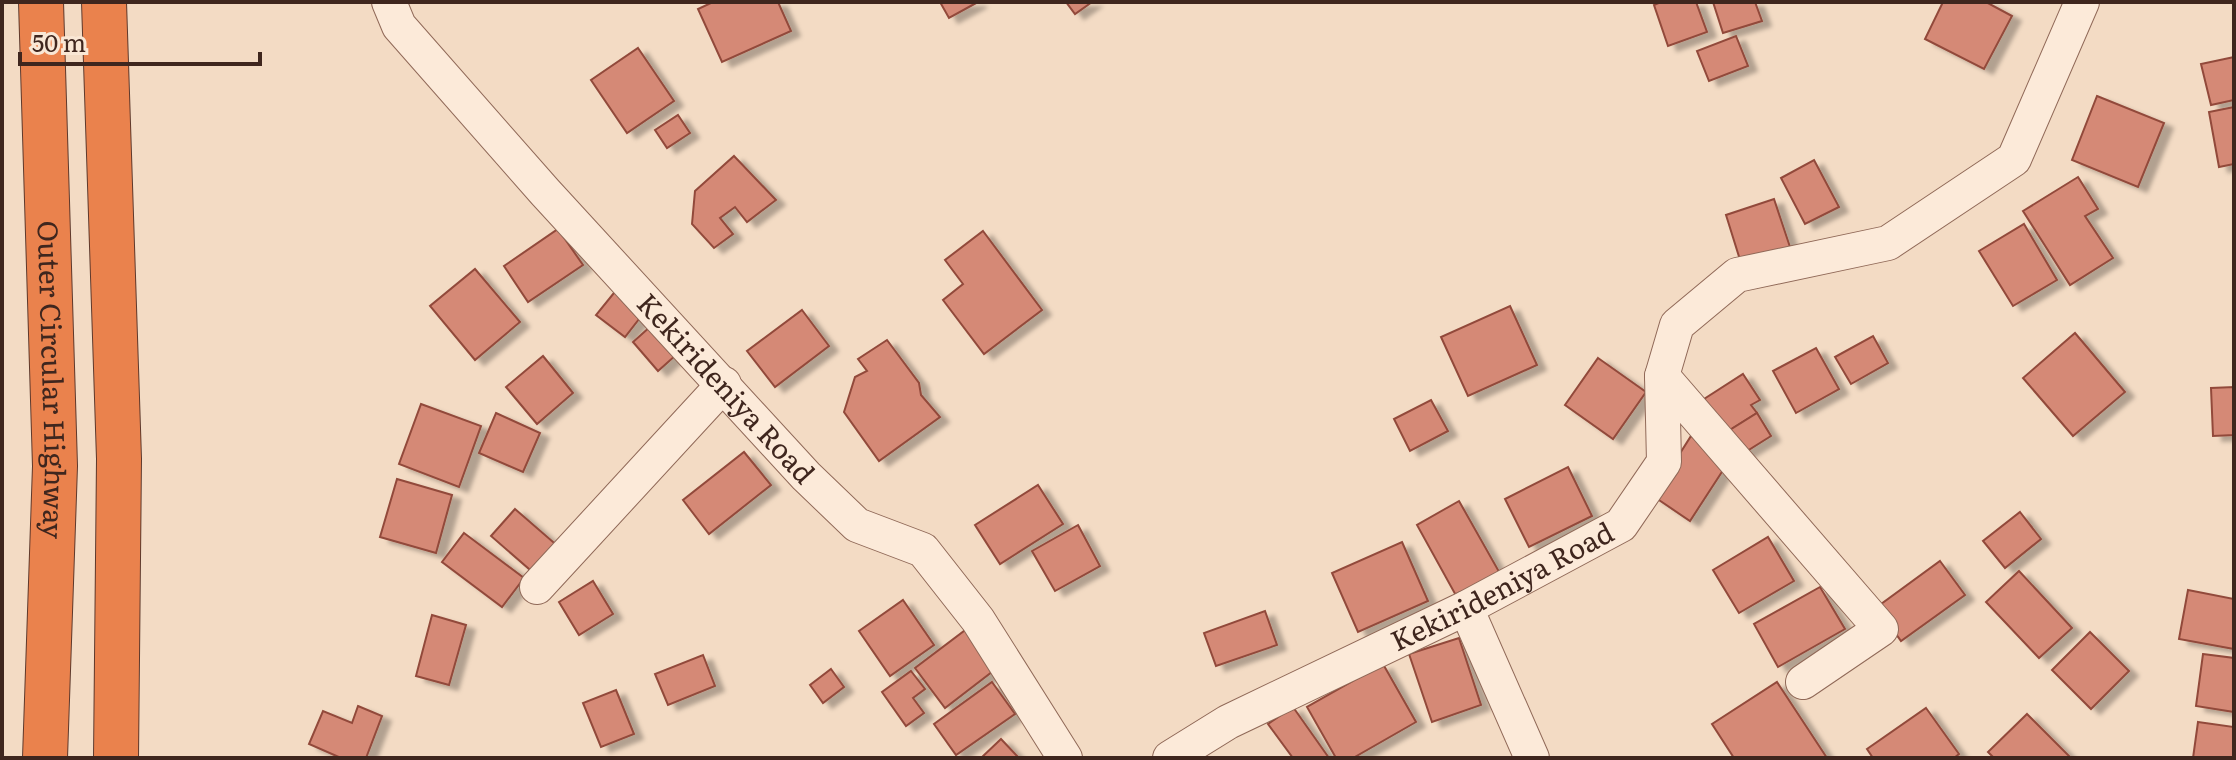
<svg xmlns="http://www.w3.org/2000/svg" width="2236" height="760" font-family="Literata,serif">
  <defs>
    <filter id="shadow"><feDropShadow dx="9" dy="5" stdDeviation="2" flood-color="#0004"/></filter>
  </defs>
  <rect width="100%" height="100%" fill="#f3dbc4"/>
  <!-- building -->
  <g fill="#d58976" stroke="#924a3b" stroke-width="2" filter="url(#shadow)">
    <polygon points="713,2 778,2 791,31 722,62 698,9"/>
    <polygon points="940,2 978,2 949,18"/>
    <polygon points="1066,2 1092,2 1075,14"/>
    <polygon points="1661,2 1696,2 1707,32 1668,46 1654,5"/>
    <polygon points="1713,2 1755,2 1762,21 1723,33"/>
    <polygon points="1943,2 1986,2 2012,16 1984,69 1925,39"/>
    <polygon points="1736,36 1748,66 1709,81 1697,51"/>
    <polygon points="638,48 674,101 627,133 591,80"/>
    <polygon points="2234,57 2234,100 2211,105 2201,64"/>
    <polygon points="2097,96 2164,123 2138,187 2072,160"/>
    <polygon points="2234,107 2234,164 2219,167 2209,112"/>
    <polygon points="678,115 690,133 667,148 655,130"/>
    <polygon points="734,156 776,200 747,222 735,207 720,218 733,234 714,248 692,224 695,191"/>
    <polygon points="1814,160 1839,207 1805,224 1781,178"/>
    <polygon points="2078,177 2098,209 2085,216 2113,258 2070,285 2023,211"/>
    <polygon points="1774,199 1790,247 1741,263 1726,215"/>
    <polygon points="2024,224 2057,280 2013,306 1979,251"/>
    <polygon points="558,229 583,265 528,302 504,266"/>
    <polygon points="983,231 1042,310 984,354 943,300 963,284 945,260"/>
    <polygon points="475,269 520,322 475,360 430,306"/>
    <polygon points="618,288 646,310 625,337 596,315"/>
    <polygon points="1510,306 1537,365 1468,396 1441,337"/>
    <polygon points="802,310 829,346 775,387 747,351"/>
    <polygon points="651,326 676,355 658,371 633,342"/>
    <polygon points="2075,333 2125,392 2073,436 2023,378"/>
    <polygon points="1873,336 1888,363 1851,384 1835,357"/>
    <polygon points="887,340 919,383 921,395 940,417 879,461 844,412 855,377 867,371 858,359"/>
    <polygon points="1816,348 1839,389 1796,413 1773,371"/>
    <polygon points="543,356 573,393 537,424 506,387"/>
    <polygon points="1598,358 1646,392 1613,439 1565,405"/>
    <polygon points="1743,374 1760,400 1751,405 1757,413 1725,433 1704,399"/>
    <polygon points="2234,387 2234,435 2213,436 2211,388"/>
    <polygon points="1431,400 1448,431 1410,451 1394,419"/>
    <polygon points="421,404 481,426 459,487 399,464"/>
    <polygon points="496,413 540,433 523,472 479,453"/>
    <polygon points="1757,413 1771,436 1739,456 1725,433"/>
    <polygon points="1691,436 1729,461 1690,521 1653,496"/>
    <polygon points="744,452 771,485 709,534 683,500"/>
    <polygon points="1568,467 1592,516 1529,547 1505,499"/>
    <polygon points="397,479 452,495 436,553 380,537"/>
    <polygon points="1038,485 1063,524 1000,564 975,525"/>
    <polygon points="1459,501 1502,577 1459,601 1417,525"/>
    <polygon points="515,509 560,548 536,575 491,536"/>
    <polygon points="2020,512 2041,539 2005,568 1983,541"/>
    <polygon points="1078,525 1100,566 1055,591 1032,551"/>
    <polygon points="464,533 524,578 502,607 442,562"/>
    <polygon points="1768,537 1794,581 1739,613 1713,570"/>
    <polygon points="1402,542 1428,601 1358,632 1332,573"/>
    <polygon points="1940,561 1965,595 1901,641 1877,607"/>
    <polygon points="2019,571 2072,628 2039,658 1986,602"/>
    <polygon points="593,581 613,614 579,635 559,602"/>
    <polygon points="1820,587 1845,629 1778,667 1754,624"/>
    <polygon points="2188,590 2234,599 2234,649 2179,639"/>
    <polygon points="903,600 934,645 890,676 859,631"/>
    <polygon points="1265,611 1277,645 1216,666 1204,633"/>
    <polygon points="432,615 466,625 449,685 416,676"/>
    <polygon points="968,628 997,668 945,708 915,668"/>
    <polygon points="2090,632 2129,671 2091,709 2052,670"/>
    <polygon points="1459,638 1481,705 1432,722 1409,654"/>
    <polygon points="2203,654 2234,658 2234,712 2196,706"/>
    <polygon points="703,655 715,686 668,705 655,674"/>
    <polygon points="1383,664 1416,722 1353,758 1336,758 1307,707"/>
    <polygon points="831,669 844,687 823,703 810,685"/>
    <polygon points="911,671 925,689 913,698 924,713 906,726 882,692"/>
    <polygon points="992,682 1015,714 956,755 934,724"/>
    <polygon points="1777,682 1827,758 1734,758 1712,724"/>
    <polygon points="616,690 634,734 601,747 583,703"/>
    <polygon points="358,706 382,716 366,758 341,758 309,744 323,711 352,723"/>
    <polygon points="1293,707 1329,758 1293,758 1268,724"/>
    <polygon points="1926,708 1959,754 1954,758 1873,758 1867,749"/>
    <polygon points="2027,714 2069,756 2067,758 1994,758 1988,752"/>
    <polygon points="2198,722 2234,727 2234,758 2193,758"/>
    <polygon points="1001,739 1019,758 981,758"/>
  </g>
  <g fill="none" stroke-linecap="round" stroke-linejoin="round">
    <!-- street casing -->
    <g stroke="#906958" stroke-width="36">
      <g id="street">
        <path id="s1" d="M389,2l10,24 146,166 261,284 51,49 66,25 55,70 87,138"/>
        <polyline points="1662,376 1881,629 1803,682"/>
        <polyline points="537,587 724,384"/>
        <polyline points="1466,608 1532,758"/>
        <path id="s2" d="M1170,758l58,-36 238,-114 155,-83 43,-63 -2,-86 15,-51 60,-50 151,-32 126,-84 68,-157"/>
      </g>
    </g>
    <!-- highway casing -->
    <g stroke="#5e392c" stroke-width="46">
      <g id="highway">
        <path id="s3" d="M41,2l14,464 -10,292"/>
        <polyline points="104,2 119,459 116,758"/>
      </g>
    </g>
    <!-- street -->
    <use href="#street" stroke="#fcead9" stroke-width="34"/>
    <!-- highway -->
    <use href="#highway" stroke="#ea824d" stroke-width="44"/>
  </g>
  <g text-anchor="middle" stroke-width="6" stroke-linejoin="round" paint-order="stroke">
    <!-- street labels -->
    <g font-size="28" fill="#3f261e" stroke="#f9e7d5">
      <text dy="10" stroke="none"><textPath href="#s3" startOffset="378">Outer Circular Highway</textPath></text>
      <text dy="10" stroke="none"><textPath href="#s1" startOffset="514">Kekirideniya Road</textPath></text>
      <text dy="10" stroke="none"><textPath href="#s2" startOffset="374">Kekirideniya Road</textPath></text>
    </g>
  </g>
  <!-- border -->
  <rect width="2236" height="760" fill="none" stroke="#3f261e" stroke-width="8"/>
  <!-- scale -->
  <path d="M20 52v12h240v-12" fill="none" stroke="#3f261e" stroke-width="4"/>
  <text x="32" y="52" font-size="24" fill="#3f261e" stroke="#f9e7d5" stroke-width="6" paint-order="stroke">50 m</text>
</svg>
